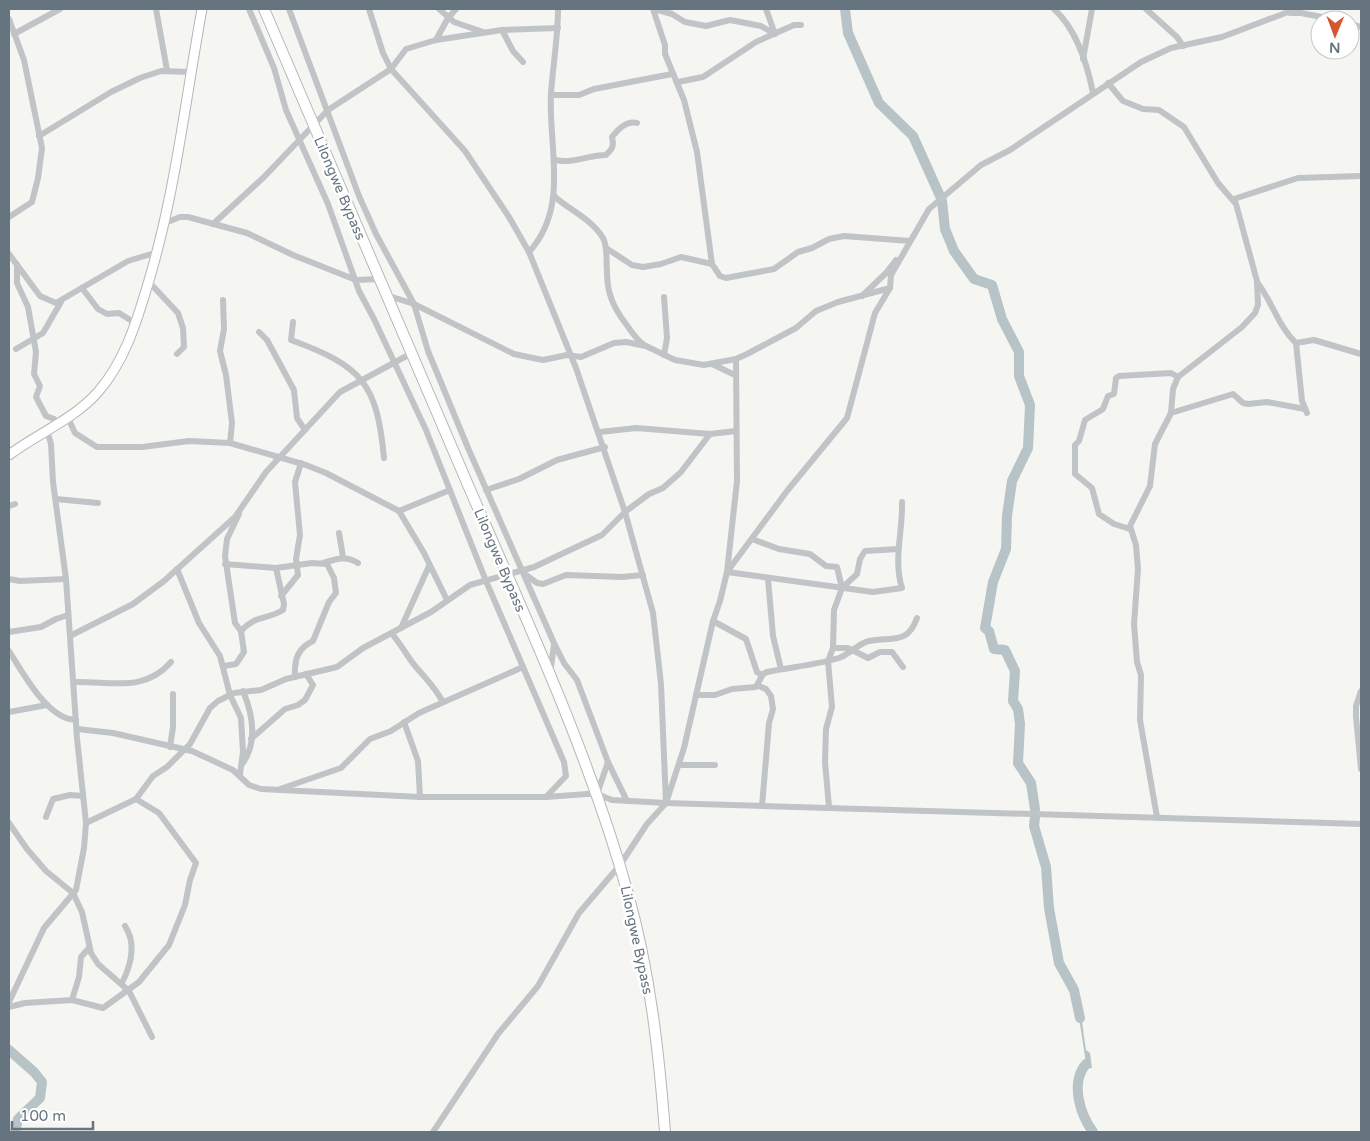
<svg xmlns="http://www.w3.org/2000/svg" width="1370" height="1141" font-family="'Varela Round',sans-serif">
  <rect width="100%" height="100%" fill="#f5f5f1"/>
  <!-- water -->
  <path fill="#b8c3c7" d="M1077,1005l4,4c1,14 3,27 5,41l4,3 2,15 -9,1 -4,10v-11l7,-5z"/>
  <g fill="none" stroke-linecap="round" stroke-linejoin="round">
    <!-- river -->
    <g stroke="#b8c3c7" stroke-width="10">
      <polyline points="845,9 848,33 879,103 913,136 940,196"/>
      <polyline points="942,201 945,229 954,251 974,279 992,285 1002,319 1019,352 1019,376 1030,405 1028,448 1012,481 1007,516 1006,549 993,582 985,628 989,631 994,649 1005,650 1015,671 1013,701 1018,709 1020,724 1018,763 1031,783 1035,809"/>
      <polyline points="1035,817 1034,826 1046,867 1049,908 1059,963 1074,990 1080,1018"/>
      <polyline points="9,1050 34,1072 42,1082 40,1098 18,1119 15,1132"/>
      <path d="M1086,1064c-16,19 -6,50 7,68"/>
    </g>
    <!-- secondary casing -->
    <g stroke="#b3b7bb" stroke-width="11">
      <path id="secondary" d="M9,455c29,-22 64,-35 89,-63 26,-30 38,-68 49,-105 28,-91 38,-185 55,-278"/>
    </g>
    <!-- primary casing -->
    <g stroke="#b4b7ba" stroke-width="12">
      <path id="primary" d="M264,9c68,159 136,317 204,476 58,134 121,268 160,409 22,78 31,159 37,238"/>
    </g>
    <!-- street -->
    <g stroke="#c0c4c7" stroke-width="6">
      <polyline points="156,9 167,70"/>
      <polyline points="249,9 274,68 286,110 328,204 359,291 374,319 426,430 486,581 564,762 566,776 546,797"/>
      <polyline points="289,9 359,196 376,234 414,304 428,351 468,448 554,643 564,663 577,680 608,762 627,801"/>
      <polyline points="369,9 383,53 391,69 465,151 509,217 529,252 576,368 625,512 653,613 661,684 666,803"/>
      <polyline points="439,9 454,22 483,32"/>
      <polyline points="653,9 665,45 665,54 684,100 697,152 712,264 720,276 726,278 774,269 798,252 812,248 829,239 844,236 910,241"/>
      <polyline points="654,9 672,14 685,22 706,26 730,20 761,26 775,34 766,9"/>
      <path d="M1054,9c23,21 33,54 39,84"/>
      <polyline points="1146,9 1177,37 1183,46"/>
      <polyline points="1290,13 1301,13 1337,20"/>
      <polyline points="9,19 24,60 42,148 38,178 32,202 9,217"/>
      <polyline points="1350,24 1361,27"/>
      <polyline points="502,30 513,51 523,62"/>
      <polyline points="14,34 60,9"/>
      <polyline points="436,40 448,18 456,9"/>
      <polyline points="1083,59 1092,9"/>
      <polyline points="678,82 703,77 756,42 794,25 801,25"/>
      <polyline points="1108,83 1123,101 1143,109 1159,110 1184,127 1218,183 1236,204 1257,281 1258,305 1255,313 1242,327 1178,377 1173,389 1171,413 1155,444 1150,486 1130,526 1136,545 1138,569 1134,624 1137,662 1141,675 1140,720 1157,817"/>
      <polyline points="551,95 579,95 594,89 672,74"/>
      <polyline points="39,136 111,92 140,78 161,71 190,72"/>
      <path d="M555,160c18,4 33,-5 51,-5 7,-7 8,-9 6,-18 6,-8 15,-17 25,-14"/>
      <path d="M554,196c15,14 38,23 49,42 5,9 3,23 4,34 0,21 6,35 19,52 6,8 8,13 17,20"/>
      <polyline points="1234,199 1298,178 1361,176"/>
      <polyline points="165,223 180,217 188,217 247,233 293,255 356,280 379,279"/>
      <polyline points="213,224 264,177 328,110 391,69 406,49 436,40 502,30 558,28"/>
      <polyline points="606,248 632,265 643,267 661,264 681,257 712,264"/>
      <path d="M529,252c41,-45 19,-105 22,-159 2,-28 7,-56 7,-84"/>
      <polyline points="9,254 40,296 56,303 128,261 158,252"/>
      <polyline points="17,265 17,283 28,307 36,352 34,374 40,386 36,397 46,416 54,419 57,425"/>
      <polyline points="149,282 178,313 183,328 184,347 177,354"/>
      <path d="M1257,282c15,19 21,44 39,61l18,-3 47,14"/>
      <polyline points="82,288 98,309 107,314 119,313 135,323"/>
      <polyline points="386,295 414,304 514,354 533,358 543,360 567,355 581,357 614,343 626,342 646,346 675,360 704,365 736,359 747,354 796,328 816,311 838,302 890,288"/>
      <polyline points="862,296 886,273 896,260"/>
      <polyline points="223,300 224,329 220,351 226,375 232,423 230,443"/>
      <path d="M293,322l-2,18c71,26 86,43 93,118"/>
      <polyline points="259,332 267,340 294,390 297,418 305,430"/>
      <polyline points="1296,343 1302,401 1307,413"/>
      <polyline points="16,349 43,333 61,302"/>
      <polyline points="664,355 667,338 664,297"/>
      <polyline points="712,364 735,375"/>
      <polyline points="1171,413 1233,394 1243,403 1248,404 1267,402 1305,409"/>
      <polyline points="68,418 75,433 97,447 142,447 189,441 230,443 306,465 326,473 399,511 424,553 447,600"/>
      <polyline points="600,432 636,428 710,434 736,431"/>
      <polyline points="486,490 519,479 557,460 605,447"/>
      <polyline points="56,499 98,503"/>
      <path d="M902,502c1,29 -9,58 0,86l-29,4 -146,-20 60,-81 60,-73 28,-105 15,-25 1,-13 38,-66 52,-44 29,-15 131,-88 30,-14 51,-11 74,-28"/>
      <polyline points="9,506 15,504"/>
      <polyline points="399,511 450,490"/>
      <polyline points="1130,529 1114,524 1099,514 1092,488 1075,474 1075,445 1079,441 1085,420 1103,409 1108,396 1114,394 1116,378 1119,376 1171,373 1178,377"/>
      <polyline points="339,533 343,557"/>
      <polyline points="752,539 779,549 810,554 826,566 837,567 842,588"/>
      <path d="M323,563c13,-4 23,-8 35,0"/>
      <path d="M225,564l51,4 36,-5 15,1 7,14 2,15 -7,9 -16,39c-15,7 -19,18 -18,36"/>
      <polyline points="177,569 199,623 220,656 230,695 241,718 243,752 240,774"/>
      <polyline points="526,575 537,583 543,584 566,575 622,577 643,575"/>
      <polyline points="9,579 20,581 66,579"/>
      <polyline points="768,579 773,636 781,669"/>
      <polyline points="281,596 298,575 296,559 300,535 295,482 301,463"/>
      <polyline points="713,621 746,639 757,672 762,675"/>
      <polyline points="401,628 429,566"/>
      <path d="M241,631c16,-17 23,-10 42,-21l1,-6 -8,-36"/>
      <polyline points="9,632 41,627 56,619 68,615"/>
      <path d="M392,634c10,11 15,23 24,33 11,13 18,19 27,35"/>
      <polyline points="70,636 133,604 164,581 235,517 266,472 340,392 412,353"/>
      <polyline points="833,648 848,648 868,658 880,652 892,652 903,667"/>
      <path d="M9,651c14,22 39,69 67,69"/>
      <polyline points="224,666 236,664 244,652 241,631 235,623 225,556 227,539 239,514"/>
      <polyline points="550,674 554,645"/>
      <path d="M74,682c37,-1 70,11 97,-20"/>
      <polyline points="759,686 766,689 771,696 773,709 769,723 762,806"/>
      <polyline points="1361,691 1356,706 1356,717 1361,769"/>
      <path d="M696,695h19l17,-6 24,-2 7,-13 4,-2c24,-5 49,-7 72,-14 11,-4 20,-15 30,-17 22,-5 38,5 48,-23"/>
      <polyline points="9,712 47,705"/>
      <polyline points="404,722 418,761 420,797"/>
      <polyline points="77,729 113,733 192,751 233,770 249,785 261,789 420,797 546,797 587,794 597,794 612,800 666,803 1361,824"/>
      <polyline points="251,739 285,709 298,705 305,700 313,685 306,674"/>
      <polyline points="170,747 173,727 173,694"/>
      <path d="M243,763c15,-22 10,-48 0,-72"/>
      <polyline points="680,765 715,765"/>
      <polyline points="280,789 341,768 370,739 391,731 419,713 523,667"/>
      <polyline points="597,794 608,762"/>
      <polyline points="829,807 825,762 826,729 832,707 828,661 833,648 834,610 842,588 857,574 860,559 865,551 898,549"/>
      <polyline points="46,817 53,799 70,795 83,796"/>
      <polyline points="9,823 27,849 46,871 73,893 82,912 91,953 98,964 129,991 152,1037"/>
      <polyline points="86,823 136,799 153,776 167,767 190,744 210,708 218,701 234,693 261,690 286,679 337,667 363,648 431,612 470,585 534,567 602,535 625,512 649,494 663,488 681,472 710,434"/>
      <path d="M122,983c9,-18 15,-39 3,-57"/>
      <polyline points="72,1000 79,977 81,957 89,948"/>
      <polyline points="9,1002 44,928 76,890 84,848 86,823 77,738 66,579 53,482 51,444 47,430"/>
      <polyline points="9,1007 25,1003 72,1000 103,1008 139,982 169,945 185,905 190,880 196,863 159,813 136,799"/>
      <polyline points="433,1132 498,1034 538,986 579,913 620,865 647,824 666,803 684,748 713,621 720,601 727,572 737,481 736,359"/>
    </g>
    <!-- secondary -->
    <use href="#secondary" stroke="#fff" stroke-width="9"/>
    <!-- primary -->
    <use href="#primary" stroke="#fff" stroke-width="10"/>
  </g>
  <g text-anchor="middle" stroke-width="5" stroke-linejoin="round" paint-order="stroke">
    <!-- street labels -->
    <g font-size="14" fill="#667480" stroke="#fff">
      <text transform="translate(340 188) rotate(67)" y="5">Lilongwe Bypass</text>
      <text transform="translate(500 560) rotate(67)" y="5">Lilongwe Bypass</text>
      <text transform="translate(637 940) rotate(78)" y="5">Lilongwe Bypass</text>
    </g>
  </g>
  <!-- border -->
  <rect width="1370" height="1141" fill="none" stroke="#667480" stroke-width="20"/>
  <!-- north arrow -->
  <g transform="translate(1335 35) rotate(181)"><circle r="24" fill="#ffffff" stroke="#c2c7cc"/>
  <path d="M0-4L9 19L0 12L-9 19Z" fill="#d65630"/>
  <text y="-8" font-size="14" font-weight="bold" text-anchor="middle" fill="#667480">N</text>
  </g>
  <!-- scale -->
  <path d="M12 1121v8h81v-8" fill="none" stroke="#667480" stroke-width="2.5"/>
  <text x="20" y="1121" font-size="15" fill="#667480" stroke="#ffffff" stroke-width="4" paint-order="stroke">100 m</text>
</svg>
